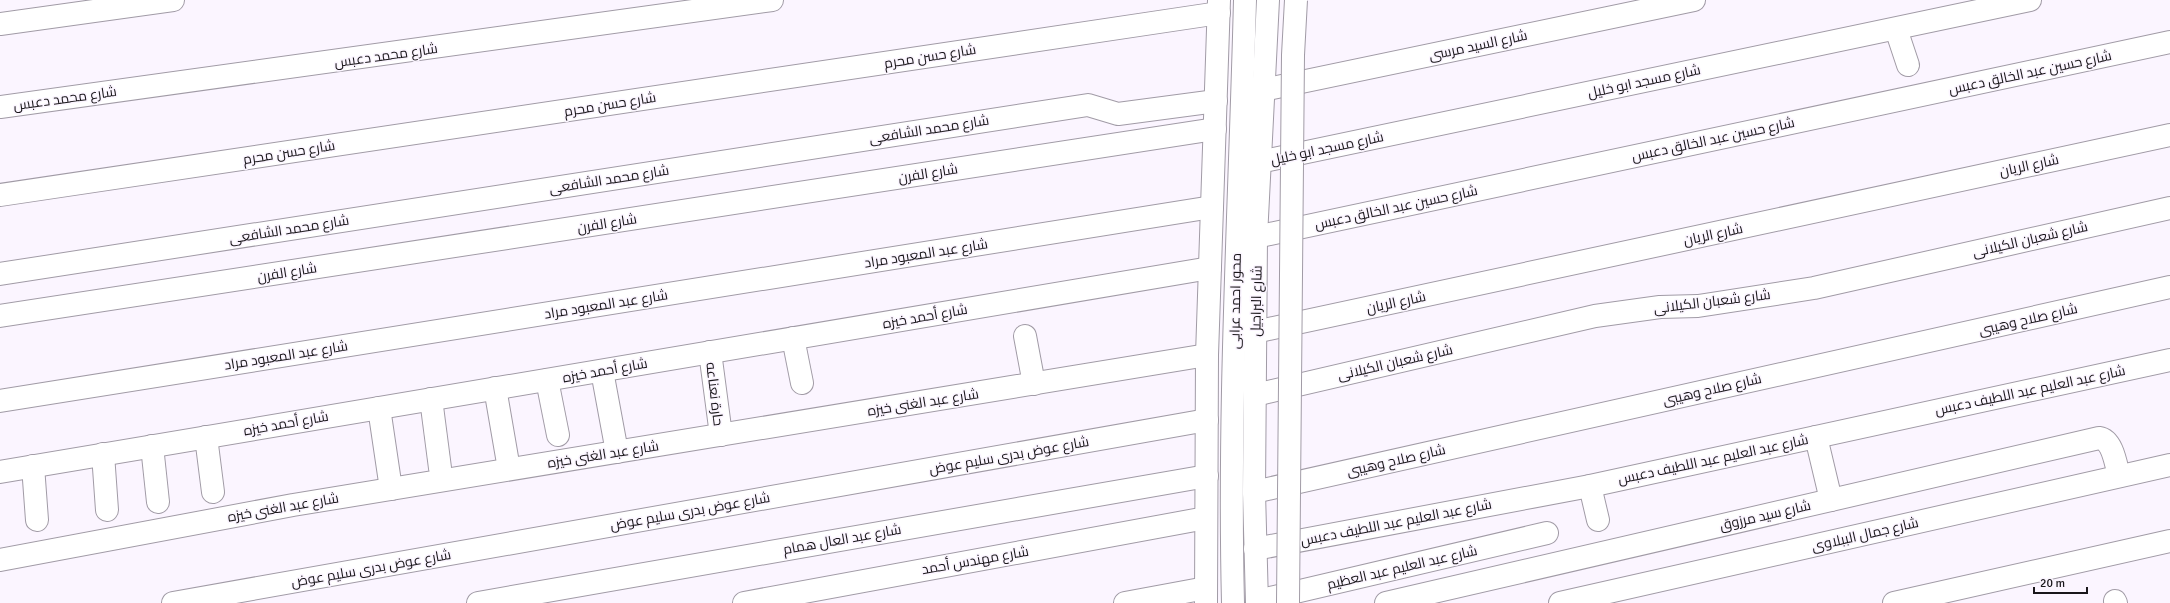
<svg xmlns="http://www.w3.org/2000/svg" width="2170" height="603" font-family="Signika,Cairo,sans-serif">
  <rect width="100%" height="100%" fill="#fbf5ff"/>
  <g fill="none" stroke-linecap="round" stroke-linejoin="round">
    <!-- minor casing -->
    <g stroke="#a19ba6" stroke-width="24">
      <g id="minor">
        <polyline points="0,24 173,0"/>
        <polyline points="1896,29 1908,65"/>
        <polyline points="1263,90 1694,0"/>
        <polyline points="0,107 772,0"/>
        <polyline points="1259,162 2030,0"/>
        <polyline points="0,195 1219,13"/>
        <polyline points="1256,237 2170,42"/>
        <polyline points="0,274 1088,105 1118,114 1216,101"/>
        <polyline points="0,316 1215,129"/>
        <polyline points="1255,332 2170,135"/>
        <polyline points="1025,336 1034,384"/>
        <polyline points="793,338 802,383"/>
        <polyline points="710,352 721,435"/>
        <polyline points="602,371 617,452"/>
        <polyline points="547,380 558,435"/>
        <polyline points="495,388 509,469"/>
        <polyline points="1255,395 1595,316 1660,307 1698,306 1814,288 2170,208"/>
        <polyline points="431,399 440,468"/>
        <polyline points="0,401 1212,207"/>
        <polyline points="379,408 391,489"/>
        <polyline points="206,437 213,492"/>
        <polyline points="1816,437 1831,500"/>
        <polyline points="152,446 158,502"/>
        <polyline points="103,454 107,510"/>
        <polyline points="33,466 37,520"/>
        <polyline points="0,472 1210,268"/>
        <polyline points="1590,486 1598,520"/>
        <polyline points="1254,492 2170,287"/>
        <polyline points="1255,549 1590,486 2170,360"/>
        <polyline points="0,560 293,505 1207,355"/>
        <polyline points="1257,601 1547,533"/>
        <polyline points="2115,601 2116,603"/>
        <polyline points="173,603 1207,420"/>
        <polyline points="478,603 1207,476"/>
        <polyline points="744,603 1206,518"/>
        <polyline points="1125,603 1206,588"/>
        <polyline points="1206,603 1207,355 1219,0"/>
        <polyline points="1257,603 1254,492 1256,237 1268,0"/>
        <path d="M1386,603l713,-165c14,2 17,27 20,38"/>
        <polyline points="1560,603 2170,465"/>
        <polyline points="1894,603 2170,541"/>
      </g>
    </g>
    <!-- highway casing -->
    <g stroke="#a19ba6" stroke-width="24">
      <path id="highway" d="M1233,603c-5,-201 7,-402 12,-603"/>
    </g>
    <!-- minor -->
    <use href="#minor" stroke="#fff" stroke-width="22"/>
    <!-- highway -->
    <use href="#highway" stroke="#fff" stroke-width="22"/>
    <!-- highway-bridge casing -->
    <g stroke="#a19ba6" stroke-width="24" stroke-linecap="butt">
      <polyline id="highway-bridge" points="1288,603 1293,55 1296,0"/>
    </g>
    <!-- highway-bridge -->
    <use href="#highway-bridge" stroke="#fff" stroke-width="22"/>
  </g>
  <g text-anchor="middle" stroke-width="3" stroke-linejoin="round" paint-order="stroke">
    <!-- street labels -->
    <g font-size="14" fill="#19161a" stroke="#fbf5ff">
      <text transform="translate(1478 45) rotate(-12)" y="5">شارع السيد مرسى</text>
      <text transform="translate(386 55) rotate(-8)" y="5">شارع محمد دعبس</text>
      <text transform="translate(930 56) rotate(-9)" y="5">شارع حسن محرم</text>
      <text transform="translate(2030 72) rotate(-12)" y="5">شارع حسين عبد الخالق دعبس</text>
      <text transform="translate(1644 81) rotate(-12)" y="5">شارع مسجد ابو خليل</text>
      <text transform="translate(65 98) rotate(-8)" y="5">شارع محمد دعبس</text>
      <text transform="translate(610 104) rotate(-9)" y="5">شارع حسن محرم</text>
      <text transform="translate(929 129) rotate(-9)" y="5">شارع محمد الشافعى</text>
      <text transform="translate(1713 139) rotate(-12)" y="5">شارع حسين عبد الخالق دعبس</text>
      <text transform="translate(1327 148) rotate(-12)" y="5">شارع مسجد ابو خليل</text>
      <text transform="translate(289 152) rotate(-9)" y="5">شارع حسن محرم</text>
      <text transform="translate(2029 165) rotate(-12)" y="5">شارع الريان</text>
      <text transform="translate(928 173) rotate(-9)" y="5">شارع الفرن</text>
      <text transform="translate(609 179) rotate(-9)" y="5">شارع محمد الشافعى</text>
      <text transform="translate(1396 207) rotate(-12)" y="5">شارع حسين عبد الخالق دعبس</text>
      <text transform="translate(607 223) rotate(-9)" y="5">شارع الفرن</text>
      <text transform="translate(289 229) rotate(-9)" y="5">شارع محمد الشافعى</text>
      <text transform="translate(1713 234) rotate(-12)" y="5">شارع الريان</text>
      <text transform="translate(2030 239) rotate(-13)" y="5">شارع شعبان الكيلانى</text>
      <text transform="translate(926 253) rotate(-9)" y="5">شارع عبد المعبود مراد</text>
      <text transform="translate(287 272) rotate(-9)" y="5">شارع الفرن</text>
      <text transform="translate(1235 301) rotate(-89)" y="5">محور احمد عرابى</text>
      <text transform="translate(1256 301) rotate(-89)" y="5">شارع البراجيل</text>
      <text transform="translate(1712 301) rotate(-7)" y="5">شارع شعبان الكيلانى</text>
      <text transform="translate(1396 302) rotate(-12)" y="5">شارع الريان</text>
      <text transform="translate(606 304) rotate(-9)" y="5">شارع عبد المعبود مراد</text>
      <text transform="translate(925 316) rotate(-10)" y="5">شارع أحمد خيزه</text>
      <text transform="translate(2028 319) rotate(-13)" y="5">شارع صلاح وهيبى</text>
      <text transform="translate(286 355) rotate(-9)" y="5">شارع عبد المعبود مراد</text>
      <text transform="translate(1395 362) rotate(-13)" y="5">شارع شعبان الكيلانى</text>
      <text transform="translate(605 370) rotate(-10)" y="5">شارع أحمد خيزه</text>
      <text transform="translate(1712 389) rotate(-13)" y="5">شارع صلاح وهيبى</text>
      <text transform="translate(2030 390) rotate(-12)" y="5">شارع عبد العليم عبد اللطيف دعبس</text>
      <text transform="translate(715 394) rotate(83)" y="5">حارة نعناعه</text>
      <text transform="translate(923 402) rotate(-9)" y="5">شارع عبد الغنى خيزه</text>
      <text transform="translate(286 423) rotate(-10)" y="5">شارع أحمد خيزه</text>
      <text transform="translate(603 454) rotate(-9)" y="5">شارع عبد الغنى خيزه</text>
      <text transform="translate(1009 455) rotate(-10)" y="5">شارع عوض بدرى سليم عوض</text>
      <text transform="translate(1713 459) rotate(-12)" y="5">شارع عبد العليم عبد اللطيف دعبس</text>
      <text transform="translate(1396 460) rotate(-13)" y="5">شارع صلاح وهيبى</text>
      <text transform="translate(283 507) rotate(-10)" y="5">شارع عبد الغنى خيزه</text>
      <text transform="translate(690 511) rotate(-10)" y="5">شارع عوض بدرى سليم عوض</text>
      <text transform="translate(1765 515) rotate(-13)" y="5">شارع سيد مرزوق</text>
      <text transform="translate(1396 522) rotate(-11)" y="5">شارع عبد العليم عبد اللطيف دعبس</text>
      <text transform="translate(1865 534) rotate(-13)" y="5">شارع جمال الببلاوى</text>
      <text transform="translate(842 539) rotate(-10)" y="5">شارع عبد العال همام</text>
      <text transform="translate(975 560) rotate(-10)" y="5">شارع مهندس أحمد</text>
      <text transform="translate(1402 567) rotate(-13)" y="5">شارع عبد العليم عبد العظيم</text>
      <text transform="translate(371 568) rotate(-10)" y="5">شارع عوض بدرى سليم عوض</text>
    </g>
  </g>
  <!-- scale -->
  <path d="M2034 587v6h53v-6" fill="none" stroke="#19161a" stroke-width="2"/>
  <text x="2040" y="587" font-size="12" fill="#19161a" stroke="#fbf5ff" stroke-width="3" paint-order="stroke">20 m</text>
</svg>
